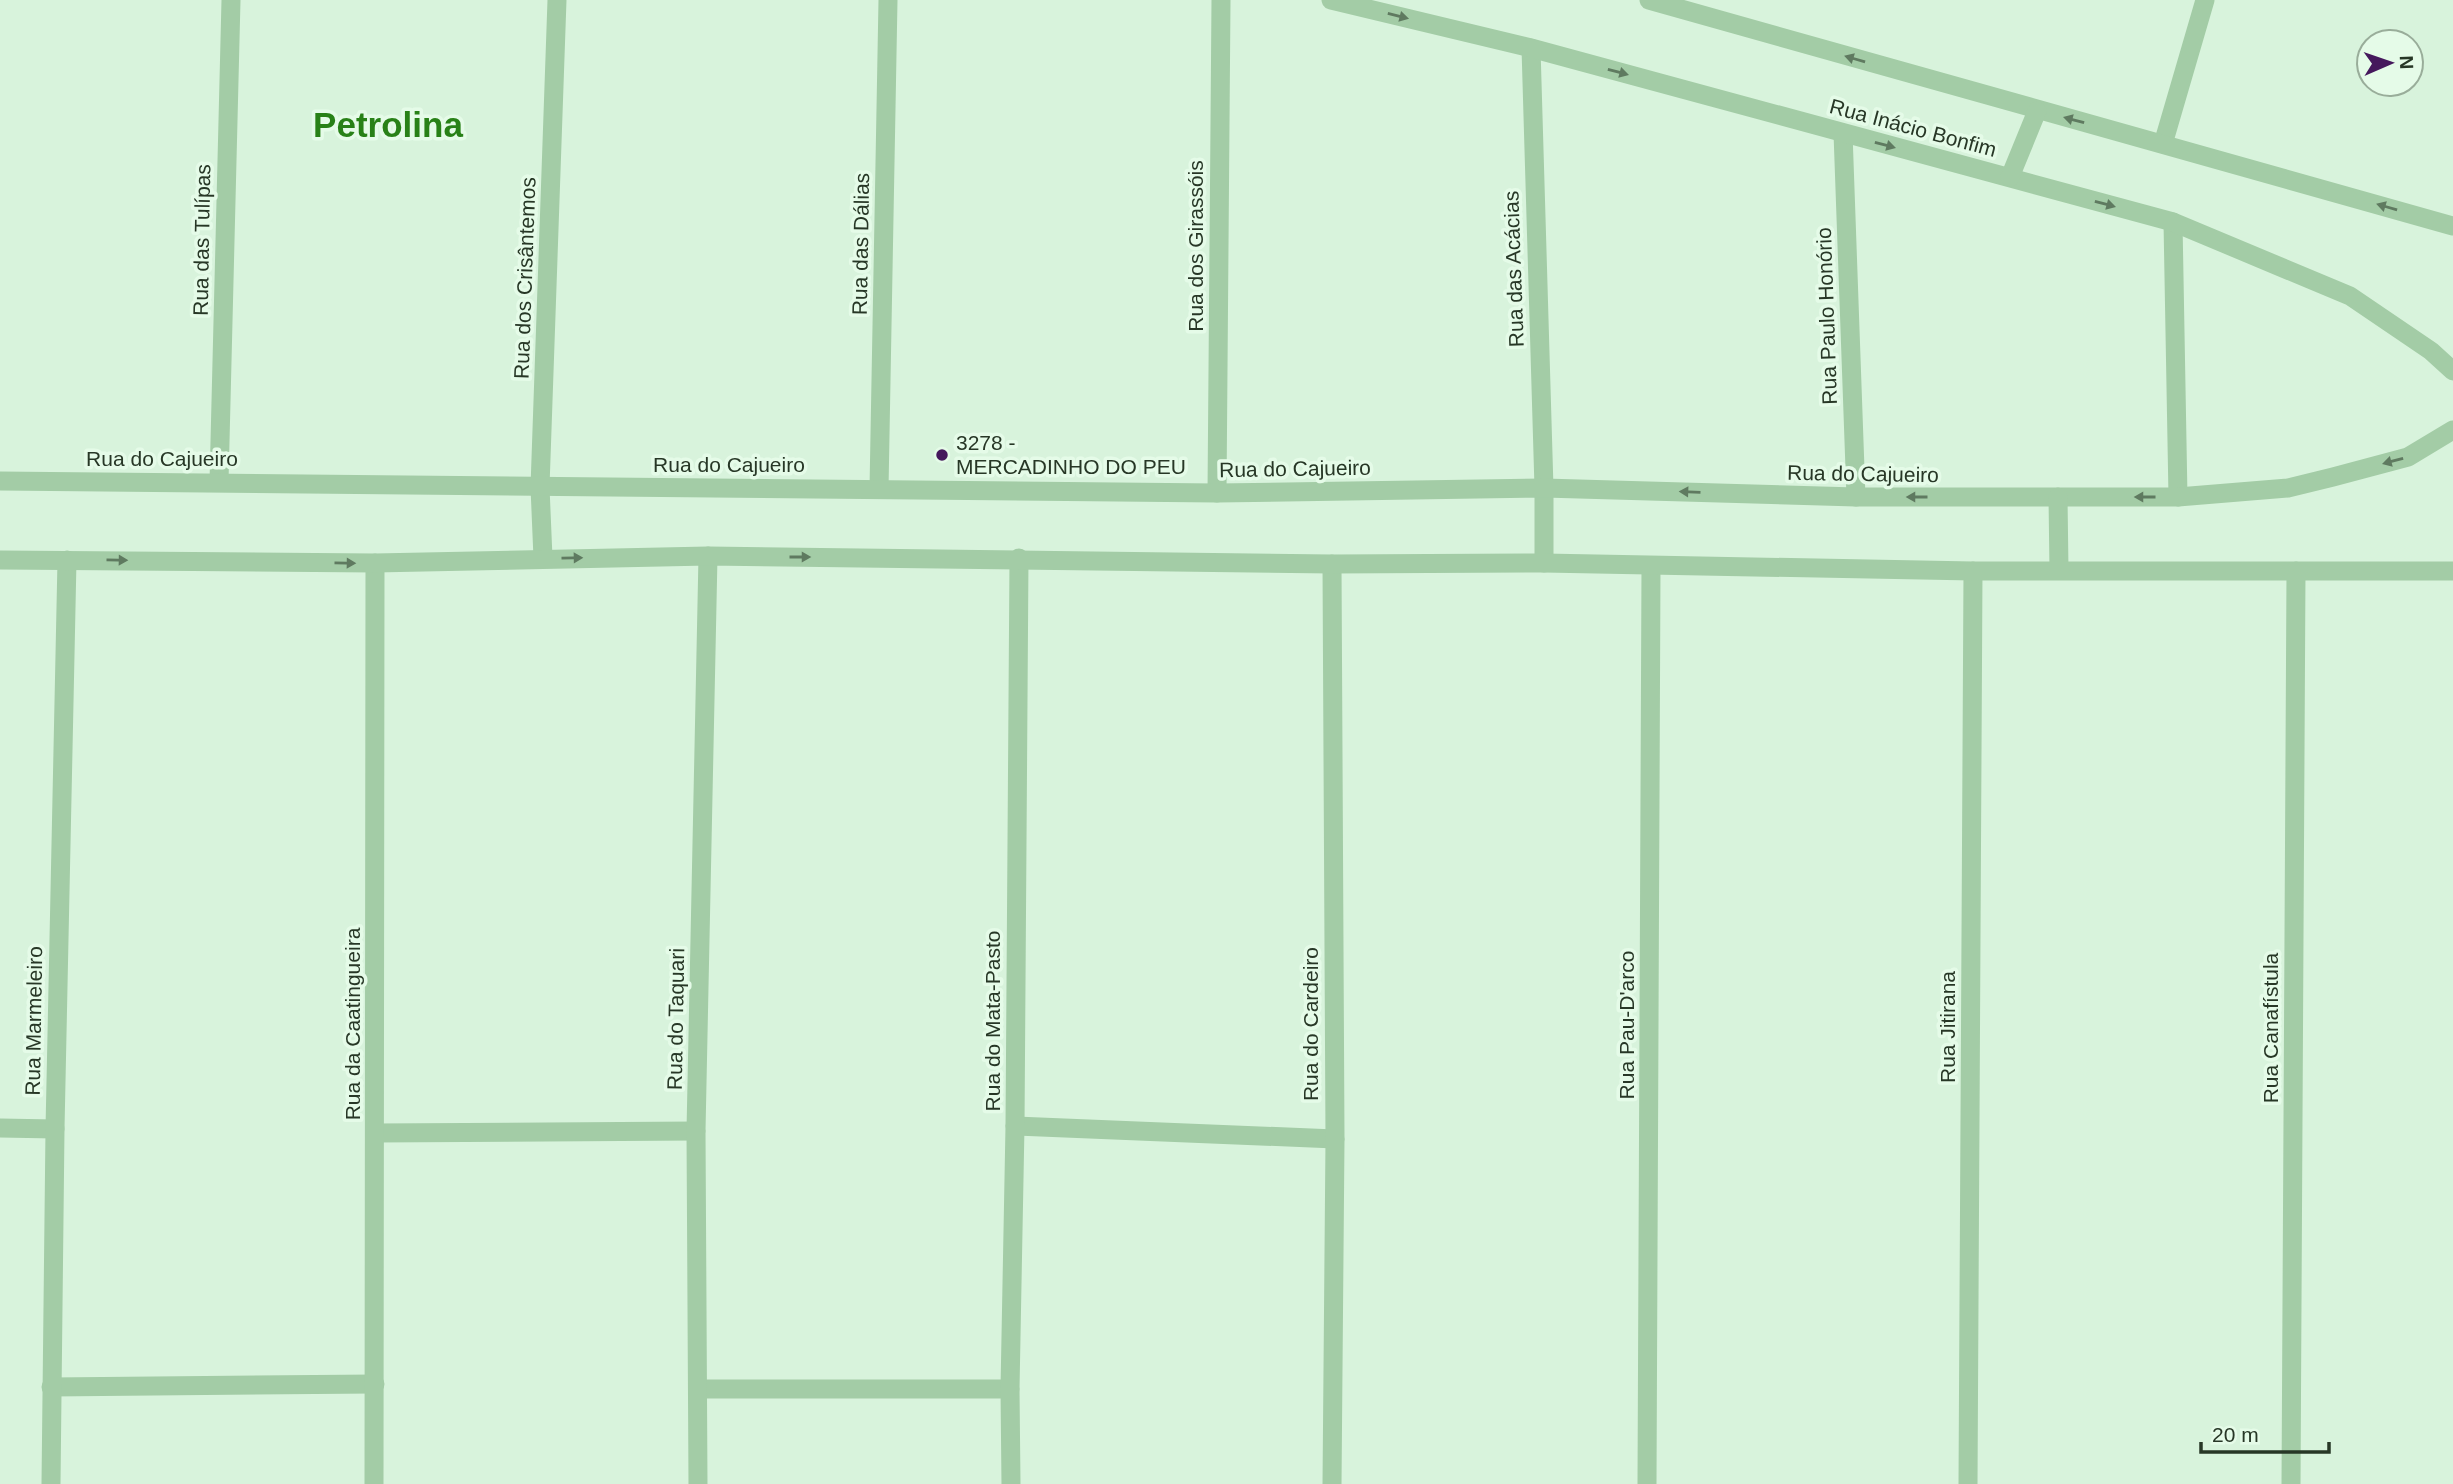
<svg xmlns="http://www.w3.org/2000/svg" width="2453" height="1484" font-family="Arial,sans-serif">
  <rect width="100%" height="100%" fill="#d8f3dc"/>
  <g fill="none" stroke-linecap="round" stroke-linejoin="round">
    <!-- minor -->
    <g stroke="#a3cca6" stroke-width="19">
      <polyline points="1531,48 1544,488 1544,563"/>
      <polyline points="1843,133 1856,497"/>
      <polyline points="2163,144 2205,0"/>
      <polyline points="2173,222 2178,497"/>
      <polyline points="219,482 231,0"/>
      <polyline points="879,489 888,0"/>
      <polyline points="1217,493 1221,0"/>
      <polyline points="543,558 540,487 557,0"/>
      <polyline points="1015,1126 1335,1139"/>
      <polyline points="0,1128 55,1129"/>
      <polyline points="375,1133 696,1131"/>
      <polyline points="51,1387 375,1384"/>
      <polyline points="699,1389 1010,1389"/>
      <polyline points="51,1484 55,1129 67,560"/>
      <polyline points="374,1484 375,563"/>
      <polyline points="698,1484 696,1131 708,556"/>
      <polyline points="1011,1484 1010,1389 1015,1126 1019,558"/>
      <polyline points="1332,1484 1335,1139 1332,564"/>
      <polyline points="1647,1484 1651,566"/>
      <polyline points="1968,1484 1973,571"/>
      <polyline points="2291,1484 2296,571"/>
    </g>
    <!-- tertiary -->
    <g stroke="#a3cca6" stroke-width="19">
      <polyline points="1331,0 1531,48 2173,222 2350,296 2431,351 2453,371"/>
      <polyline points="1649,0 2453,226"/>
      <polyline points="2010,177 2037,111"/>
      <polyline points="0,481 1217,493 1544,488 1856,497 2178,497 2288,488 2333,477 2408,457 2453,430"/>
      <polyline points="2058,497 2059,570"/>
      <polyline points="0,560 375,563 708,556 1332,564 1544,563 1973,571 2453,571"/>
    </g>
  </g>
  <!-- one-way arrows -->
  <defs><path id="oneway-solid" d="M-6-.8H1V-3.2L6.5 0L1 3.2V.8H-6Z" transform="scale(1.75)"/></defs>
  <g fill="#5f7a60">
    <use href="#oneway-solid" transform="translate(1398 16) rotate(14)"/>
    <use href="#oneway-solid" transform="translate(1855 59) rotate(-164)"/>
    <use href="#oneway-solid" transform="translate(1618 72) rotate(15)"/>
    <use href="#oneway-solid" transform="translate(2074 120) rotate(-165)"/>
    <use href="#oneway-solid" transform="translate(1885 145) rotate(15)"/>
    <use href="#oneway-solid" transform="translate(2105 204) rotate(15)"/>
    <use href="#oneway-solid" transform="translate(2387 207) rotate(-164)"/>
    <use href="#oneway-solid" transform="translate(2393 461) rotate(165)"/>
    <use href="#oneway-solid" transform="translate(1690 492) rotate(-178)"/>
    <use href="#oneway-solid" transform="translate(1917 497) rotate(180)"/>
    <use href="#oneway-solid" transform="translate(2145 497) rotate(-180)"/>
    <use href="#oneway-solid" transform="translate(800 557)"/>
    <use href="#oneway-solid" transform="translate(572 558) rotate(-1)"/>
    <use href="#oneway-solid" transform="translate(117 560) rotate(1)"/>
    <use href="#oneway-solid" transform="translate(345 563) rotate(1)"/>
  </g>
  <!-- markers -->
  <circle fill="#45185c" stroke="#e5fbe8" stroke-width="2.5" cx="942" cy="455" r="7"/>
  <g text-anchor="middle" stroke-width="7" stroke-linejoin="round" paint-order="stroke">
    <!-- street labels -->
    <g font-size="21" fill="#273726" stroke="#e5fbe8">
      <text transform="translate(1913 128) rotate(15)" y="7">Rua Inácio Bonfim</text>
      <text transform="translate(202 240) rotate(-89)" y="7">Rua das Tulípas</text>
      <text transform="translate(861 244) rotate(-89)" y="7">Rua das Dálias</text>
      <text transform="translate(1196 246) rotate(-90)" y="7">Rua dos Girassóis</text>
      <text transform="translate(1514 269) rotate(-92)" y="7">Rua das Acácias</text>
      <text transform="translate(525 278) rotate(-88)" y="7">Rua dos Crisântemos</text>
      <text transform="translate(1827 316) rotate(-92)" y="7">Rua Paulo Honório</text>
      <text x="162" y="466">Rua do Cajueiro</text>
      <text x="729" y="472">Rua do Cajueiro</text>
      <text transform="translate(1295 469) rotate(-1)" y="7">Rua do Cajueiro</text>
      <text transform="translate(1863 474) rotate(1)" y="7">Rua do Cajueiro</text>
      <text transform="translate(676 1019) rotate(-89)" y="7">Rua do Taquari</text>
      <text transform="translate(34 1021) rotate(-89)" y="7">Rua Marmeleiro</text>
      <text transform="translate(993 1021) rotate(-90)" y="7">Rua do Mata-Pasto</text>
      <text transform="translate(353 1024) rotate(-90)" y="7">Rua da Caatingueira</text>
      <text transform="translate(1311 1024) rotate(-90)" y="7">Rua do Cardeiro</text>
      <text transform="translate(1627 1025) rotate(-90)" y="7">Rua Pau-D'arco</text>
      <text transform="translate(1948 1027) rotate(-90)" y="7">Rua Jitirana</text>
      <text transform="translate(2271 1028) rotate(-90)" y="7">Rua Canafístula</text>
    </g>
    <!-- poi labels -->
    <g font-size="21" fill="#273726" stroke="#e5fbe8" text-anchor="start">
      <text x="956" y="450">3278 -<tspan x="956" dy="24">MERCADINHO DO PEU</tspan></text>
    </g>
    <!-- town labels -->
    <g font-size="35" font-weight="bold" fill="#288117" stroke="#e5fbe8">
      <text x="388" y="137">Petrolina</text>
    </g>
  </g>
  <!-- north arrow -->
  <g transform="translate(2390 63) rotate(88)"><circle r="33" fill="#e5fbe8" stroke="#99ad9a" stroke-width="2"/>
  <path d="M0-5L12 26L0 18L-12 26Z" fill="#45185c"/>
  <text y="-10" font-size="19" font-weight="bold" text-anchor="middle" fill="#273726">N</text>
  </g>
  <!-- scale -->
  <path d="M2201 1442v10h128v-10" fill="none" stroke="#273726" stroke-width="3.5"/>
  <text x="2212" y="1442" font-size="21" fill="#273726" stroke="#e5fbe8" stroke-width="5" paint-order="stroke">20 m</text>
</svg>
